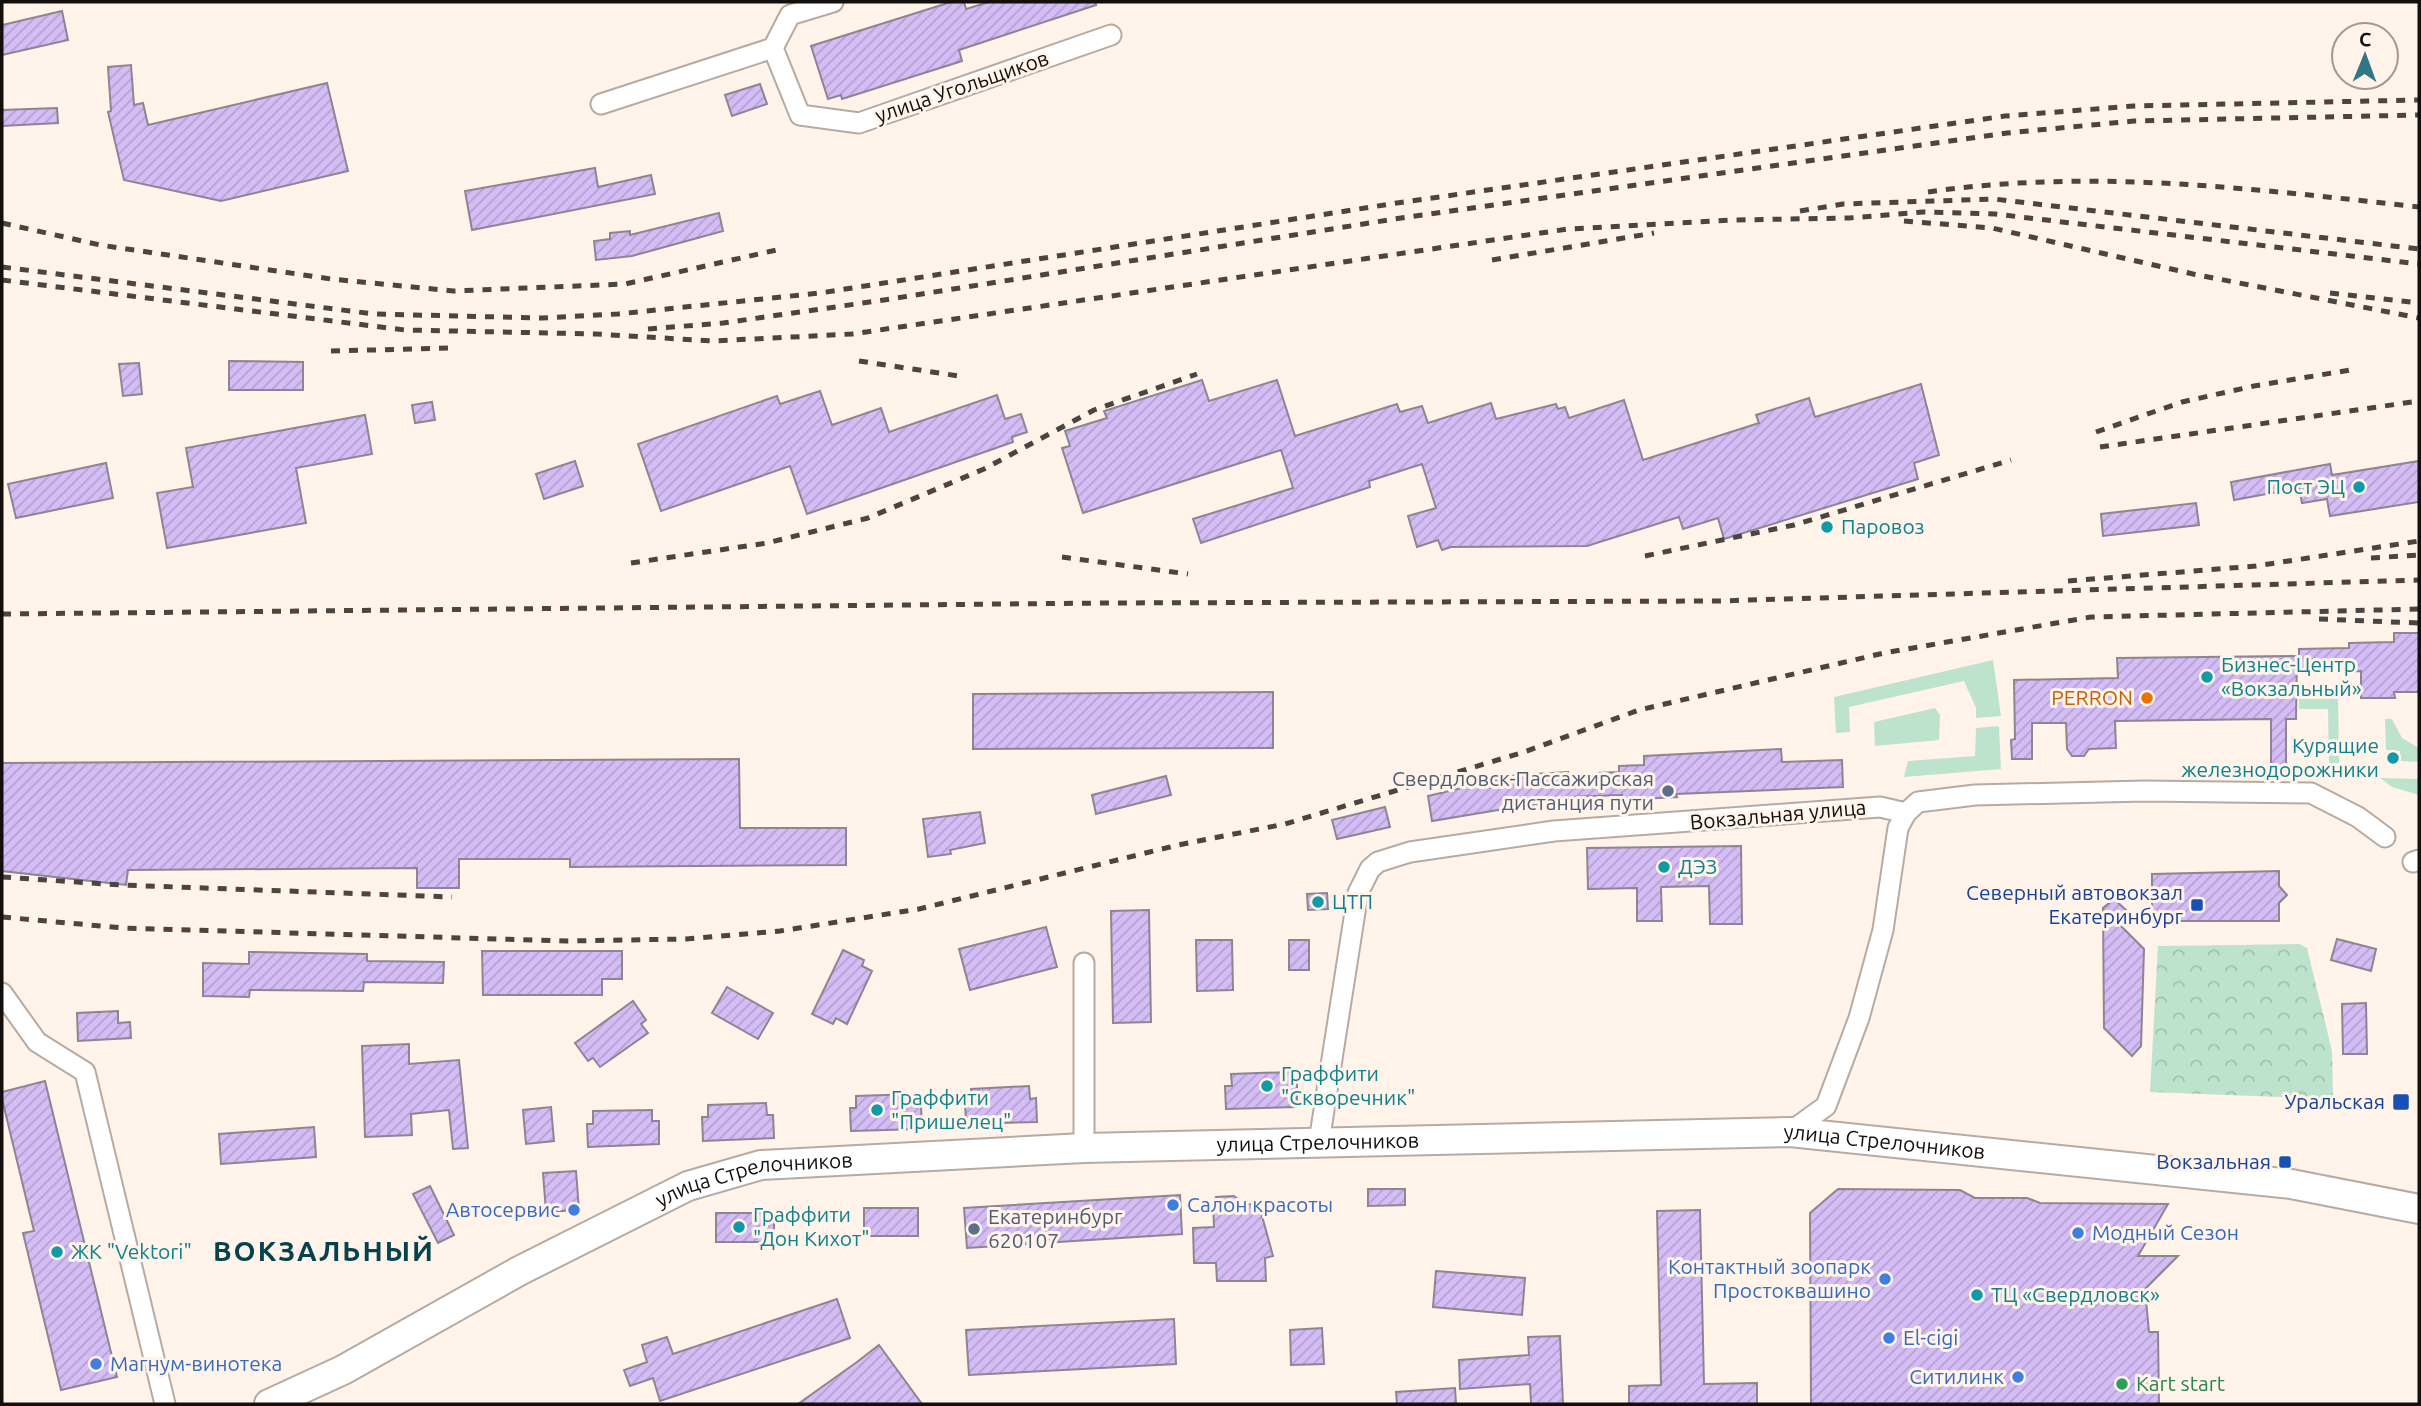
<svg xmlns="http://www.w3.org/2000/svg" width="2421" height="1406" font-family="Ubuntu,sans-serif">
  <defs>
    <pattern id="forest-crowns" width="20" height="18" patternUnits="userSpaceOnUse" patternTransform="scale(1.75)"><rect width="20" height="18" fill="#bde3cc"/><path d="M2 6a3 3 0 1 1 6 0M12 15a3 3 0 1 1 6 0" fill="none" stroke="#a2c2ae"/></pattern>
    <pattern id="building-hatch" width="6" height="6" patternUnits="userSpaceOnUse" patternTransform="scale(1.75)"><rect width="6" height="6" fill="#d4bcf5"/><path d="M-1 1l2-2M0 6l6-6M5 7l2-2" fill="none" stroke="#b5a0d1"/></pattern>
  </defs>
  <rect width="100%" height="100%" fill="#fff3ea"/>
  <!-- grass -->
  <g fill="#bde3cc">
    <polygon points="1993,660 2001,716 1976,718 1976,708 1964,681 1849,707 1850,732 1836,733 1834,697"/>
    <polygon points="2338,698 2339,763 2329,763 2328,709 2299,709 2299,699"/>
    <polygon points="1935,708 1940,715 1939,740 1875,746 1874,722"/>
    <polygon points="2385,719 2392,719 2402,738 2419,748 2419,762 2400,761 2400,751 2386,750"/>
    <polygon points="1999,726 2001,769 1904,777 1908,761 1975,756 1976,728"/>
    <polygon points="2380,778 2419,779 2419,795 2392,787"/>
  </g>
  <!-- forest -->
  <polygon fill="url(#forest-crowns)" points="2299,944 2307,948 2332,1051 2333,1099 2150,1092 2158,946"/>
  <!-- building -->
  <g fill="url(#building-hatch)" stroke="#8b8691" stroke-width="2">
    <polygon points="951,2 964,2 966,9 989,2 1095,2 1096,5 959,50 962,61 842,99 841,95 828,99 811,46"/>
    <polygon points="62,11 68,40 2,55 2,25"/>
    <polygon points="131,65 134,105 143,103 148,125 327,83 348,171 221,201 124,180 108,112 111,111 108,67"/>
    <polygon points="760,84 767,104 732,116 725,95"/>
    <polygon points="57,108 58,123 2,126 2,110"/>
    <polygon points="595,168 598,187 651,175 655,194 472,230 465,191"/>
    <polygon points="719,213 723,231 632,256 596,260 594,241 610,239 610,233 630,231 630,235"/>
    <polygon points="229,361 303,362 303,390 229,390"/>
    <polygon points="139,363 142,394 123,396 119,364"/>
    <polygon points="1202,380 1209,401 1277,380 1295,436 1397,404 1400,412 1422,406 1428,423 1491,403 1496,419 1556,404 1558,409 1565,407 1569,418 1624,400 1643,460 1759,423 1756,415 1809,398 1815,417 1921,384 1939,455 1914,463 1918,479 1724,539 1718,518 1683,529 1679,517 1587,546 1451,547 1442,550 1438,540 1417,547 1408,516 1436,508 1422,464 1369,481 1370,487 1201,543 1193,519 1293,488 1281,450 1083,513 1062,448 1070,446 1065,431 1107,418 1104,411"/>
    <polygon points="820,391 832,425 881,408 889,432 997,395 1005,419 1021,414 1027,432 1012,437 1013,442 807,514 790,466 661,511 638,444 777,396 780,404"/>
    <polygon points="432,402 435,420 415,423 412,405"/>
    <polygon points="365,415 372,454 296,468 306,523 167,548 157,493 193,487 186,448"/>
    <polygon points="575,461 583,486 544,499 536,474"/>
    <polygon points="2419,461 2419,502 2330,516 2327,499 2302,503 2299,488 2234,500 2231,482 2330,464 2332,475"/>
    <polygon points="106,463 113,498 16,518 8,484"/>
    <polygon points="2196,503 2199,525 2103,536 2101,514"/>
    <polygon points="2394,633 2419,633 2419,692 2394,692 2395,698 2361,698 2361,671 2349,672 2349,667 2299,668 2299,649 2349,648 2349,643 2394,642"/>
    <polygon points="2297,656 2296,719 2286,719 2286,769 2271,770 2271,719 2115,721 2116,748 2089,749 2084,756 2072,756 2067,749 2066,723 2032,723 2032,759 2012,759 2011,740 2015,739 2014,680 2118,678 2117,658"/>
    <polygon points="1273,692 1273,748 973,749 973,694"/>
    <polygon points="1781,749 1782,762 1842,760 1843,787 1676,794 1677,797 1622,800 1622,795 1569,797 1570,803 1522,806 1432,821 1428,796 1516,775 1568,772 1568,781 1598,780 1598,773 1619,772 1619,766 1644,765 1644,756"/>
    <polygon points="739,759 740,828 846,828 846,865 570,867 570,859 459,859 459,888 417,888 417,868 128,870 126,885 2,871 2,763"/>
    <polygon points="1166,776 1171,795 1096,814 1092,795"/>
    <polygon points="1385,807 1390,827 1337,839 1332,820"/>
    <polygon points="980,812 985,843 950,850 951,854 928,857 923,819"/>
    <polygon points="1741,846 1742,924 1710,924 1709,886 1661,887 1662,921 1637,921 1637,888 1588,889 1587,848"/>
    <polygon points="2279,871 2279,886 2287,895 2279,903 2279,921 2152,921 2152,874"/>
    <polygon points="1327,893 1328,909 1308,910 1307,894"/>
    <polygon points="2114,899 2138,921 2116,921 2144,949 2141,1046 2132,1056 2104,1028 2103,908"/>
    <polygon points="1149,910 1151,1022 1113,1023 1111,911"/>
    <polygon points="1046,927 1057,967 970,990 959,949"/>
    <polygon points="2337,939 2376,949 2371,971 2331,960"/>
    <polygon points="1196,940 1232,940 1233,990 1197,991"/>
    <rect x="1289" y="940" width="20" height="30"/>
    <polygon points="843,950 864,960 862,966 872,971 847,1024 836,1018 833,1024 812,1014"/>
    <polygon points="482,951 622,951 622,979 602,979 602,995 483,995"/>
    <polygon points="249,952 367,954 367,961 444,962 443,983 364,982 363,991 250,990 249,997 203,996 203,963 249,964"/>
    <polygon points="727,987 773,1013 758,1039 712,1013"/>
    <polygon points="633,1001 646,1020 641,1024 648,1033 600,1067 593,1058 588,1061 575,1043"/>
    <polygon points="2366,1003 2367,1054 2343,1054 2342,1004"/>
    <polygon points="118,1011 118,1023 130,1022 131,1038 78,1041 77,1013"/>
    <polygon points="409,1044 409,1064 459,1060 468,1148 453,1149 449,1110 411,1114 412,1135 365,1137 362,1046"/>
    <polygon points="1290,1072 1290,1084 1297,1084 1297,1107 1226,1109 1225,1086 1232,1086 1231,1074"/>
    <polygon points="45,1081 117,1377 61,1390 23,1233 34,1231 2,1099 2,1092"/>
    <polygon points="1029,1086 1030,1099 1036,1098 1037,1122 966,1124 965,1101 971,1101 971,1089"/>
    <polygon points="914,1094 915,1106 921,1106 922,1129 851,1131 850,1108 856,1108 856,1096"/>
    <polygon points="766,1103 767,1115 773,1115 774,1138 703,1141 702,1117 708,1117 708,1105"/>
    <polygon points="551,1107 554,1141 526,1144 523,1110"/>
    <polygon points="652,1110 652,1121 659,1121 659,1144 588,1147 587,1124 593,1124 593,1111"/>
    <polygon points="314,1127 316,1157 221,1164 219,1134"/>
    <polygon points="576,1171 579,1210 546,1212 543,1173"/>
    <polygon points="430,1186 454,1235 438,1243 413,1194"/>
    <polygon points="1368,1189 1405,1189 1405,1205 1368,1206"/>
    <polygon points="1838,1189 1960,1190 1975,1198 2027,1198 2040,1203 2168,1204 2138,1256 2178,1256 2145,1289 2149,1332 2158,1332 2159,1404 1811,1404 1810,1213"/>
    <polygon points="1180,1195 1182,1234 967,1248 964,1208"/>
    <polygon points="1234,1196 1245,1204 1259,1205 1273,1256 1265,1258 1266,1281 1217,1281 1216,1263 1194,1263 1193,1228 1214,1227 1213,1203 1216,1197"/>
    <rect x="864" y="1208" width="54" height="28"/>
    <polygon points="1700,1210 1704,1384 1757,1383 1757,1404 1629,1404 1629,1386 1661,1385 1657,1211"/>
    <rect x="716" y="1213" width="58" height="29"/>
    <polygon points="1436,1271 1525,1278 1522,1315 1433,1307"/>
    <polygon points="837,1299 850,1338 660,1401 653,1378 630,1386 624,1370 647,1362 642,1345 667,1337 673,1354"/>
    <polygon points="1174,1319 1176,1364 969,1375 966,1330"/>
    <polygon points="1322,1328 1324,1364 1291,1365 1290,1330"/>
    <polygon points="1560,1336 1563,1404 1531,1404 1530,1384 1460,1389 1459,1360 1529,1355 1528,1337"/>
    <polygon points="879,1345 922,1404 798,1404 857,1362"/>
    <polygon points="1455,1388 1456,1404 1397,1404 1396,1392"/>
  </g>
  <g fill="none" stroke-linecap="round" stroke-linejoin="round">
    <!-- minor casing -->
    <g stroke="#b6aba3" stroke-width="23">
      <g id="minor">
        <polyline points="773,48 800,115 859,123 1111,35"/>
        <polyline points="601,104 773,48 790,15 833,2"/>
        <polyline points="2413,862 2419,860"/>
        <polyline points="2,993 37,1042 85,1072 165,1404"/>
        <polyline points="1790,1132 1826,1106 1859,1018 1883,930 1898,828 1906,813 1918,802 1975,795 2144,791 2311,793 2358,817 2385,837"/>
        <polyline points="1319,1142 1358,893 1370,869 1378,862 1410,852 1554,831 1880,807 1906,813"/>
        <polyline points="1084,1148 1084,963"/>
      </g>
    </g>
    <!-- secondary casing -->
    <g stroke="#b6aba3" stroke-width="32">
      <g id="secondary">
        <path id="s1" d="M269,1404l74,-34 176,-99 169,-85 73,-21 323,-17 706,-16 501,52 128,25"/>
      </g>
    </g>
    <!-- minor -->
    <use href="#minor" stroke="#fff" stroke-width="19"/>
    <!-- secondary -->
    <use href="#secondary" stroke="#fff" stroke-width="28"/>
    <!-- rail -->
    <g stroke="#4a4541" stroke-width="5" stroke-dasharray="9 9" stroke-linecap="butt">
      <path d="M1928,192c166,-24 326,-3 491,15"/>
      <polyline points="1800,211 1843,204 1994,199 2419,249"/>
      <polyline points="1904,221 1992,228 2193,274 2419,318"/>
      <polyline points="2,223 100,245 331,279 453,291 625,284 781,249"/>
      <polyline points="1492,260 1654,233"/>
      <polyline points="2,267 374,314 542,318 618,314 820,293 1397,203 2005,116 2134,106 2419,100"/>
      <polyline points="2,280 405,330 596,334 713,341 852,334 1568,229 1734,220 1849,218 1923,212 1995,214 2419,264"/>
      <polyline points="2330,293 2419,303"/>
      <polyline points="648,329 723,323 884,300 1401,218 2007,133 2134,121 2419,115"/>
      <polyline points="331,351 452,348"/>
      <polyline points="859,361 959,376"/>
      <polyline points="2096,432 2182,402 2254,386 2350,370"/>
      <polyline points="2100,447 2419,401"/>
      <polyline points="1645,556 1794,525 2011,460"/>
      <polyline points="1062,557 1188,574"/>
      <polyline points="2371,558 2419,555"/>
      <polyline points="631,563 767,543 868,518 984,469 1094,410 1197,374"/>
      <polyline points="2068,581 2256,566 2419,541"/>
      <polyline points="2,614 1104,603 1718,601 2419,580"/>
      <polyline points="2319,619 2419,623"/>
      <polyline points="2,877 121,885 452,897"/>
      <polyline points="2,917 123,928 566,941 686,939 780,931 919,909 1178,845 1285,824 1524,752 1639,710 1884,653 2091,617 2419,609"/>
    </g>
  </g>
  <!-- markers -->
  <g fill="#0f9aa8" stroke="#fff3ea" stroke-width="2.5">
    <circle cx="2359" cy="487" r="7"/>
    <circle cx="1827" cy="527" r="7"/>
    <circle cx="2207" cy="677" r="7"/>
    <circle cx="2393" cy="758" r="7"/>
    <circle cx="1664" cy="867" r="7"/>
    <circle cx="1318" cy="902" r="7"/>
    <circle cx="1267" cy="1086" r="7"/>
    <circle cx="877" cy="1110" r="7"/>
    <circle cx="739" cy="1227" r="7"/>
    <circle cx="57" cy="1252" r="7"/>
    <circle cx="1977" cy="1295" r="7"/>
  </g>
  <circle fill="#e8710a" stroke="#fff3ea" stroke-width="2.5" cx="2147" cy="698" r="7"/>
  <g fill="#5c6f8a" stroke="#fff3ea" stroke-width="2.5">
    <circle cx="1668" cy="791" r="7"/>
    <circle cx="974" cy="1229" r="7"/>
  </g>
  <g fill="#1a4fb4" stroke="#fff3ea" stroke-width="2.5">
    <rect x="2190" y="898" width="14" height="14" rx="3.5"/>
    <rect x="2392" y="1093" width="18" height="18" rx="3.5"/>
    <rect x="2278" y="1155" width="14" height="14" rx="3.5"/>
  </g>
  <g fill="#3f7fe0" stroke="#fff3ea" stroke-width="2.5">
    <circle cx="1173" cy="1205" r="7"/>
    <circle cx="574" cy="1210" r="7"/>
    <circle cx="2078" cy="1233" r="7"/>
    <circle cx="1885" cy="1279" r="7"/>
    <circle cx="1889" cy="1338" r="7"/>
    <circle cx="96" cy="1364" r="7"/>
    <circle cx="2018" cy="1377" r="7"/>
  </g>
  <circle fill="#2e9e5b" stroke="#fff3ea" stroke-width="2.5" cx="2122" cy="1384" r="7"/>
  <g text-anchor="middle" stroke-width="6" stroke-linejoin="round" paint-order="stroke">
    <!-- street labels -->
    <g font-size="21" fill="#130f0d" stroke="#fff3ea">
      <text transform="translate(962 87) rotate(-19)" y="7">улица Угольщиков</text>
      <text transform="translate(1778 815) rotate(-5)" y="7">Вокзальная улица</text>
      <text dy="7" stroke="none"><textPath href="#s1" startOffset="1106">улица Стрелочников</textPath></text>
      <text dy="7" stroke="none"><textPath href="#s1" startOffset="1673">улица Стрелочников</textPath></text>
      <text dy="7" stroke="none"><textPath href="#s1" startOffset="539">улица Стрелочников</textPath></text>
    </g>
    <!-- culture labels -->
    <g font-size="21" fill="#0d838f" stroke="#fff3ea" text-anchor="start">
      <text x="2345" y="494" text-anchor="end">Пост ЭЦ</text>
      <text x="1841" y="534">Паровоз</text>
      <text x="2221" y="672">Бизнес-Центр<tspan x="2221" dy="24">«Вокзальный»</tspan></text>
      <text x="2379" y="753" text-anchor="end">Курящие<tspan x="2379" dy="24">железнодорожники</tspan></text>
      <text x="1678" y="874">ДЭЗ</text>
      <text x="1332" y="909">ЦТП</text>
      <text x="1281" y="1081">Граффити<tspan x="1281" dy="24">"Скворечник"</tspan></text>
      <text x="891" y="1105">Граффити<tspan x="891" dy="24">"Пришелец"</tspan></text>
      <text x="753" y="1222">Граффити<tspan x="753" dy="24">"Дон Кихот"</tspan></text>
      <text x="71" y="1259">ЖК "Vektori"</text>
      <text x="1991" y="1302">ТЦ «Свердловск»</text>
    </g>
    <!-- food labels -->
    <g font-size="21" fill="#c56008" stroke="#fff3ea" text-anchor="end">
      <text x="2133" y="705">PERRON</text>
    </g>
    <!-- service labels -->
    <g font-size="21" fill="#4e5e75" stroke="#fff3ea" text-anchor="end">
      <text x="1654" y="786">Свердловск-Пассажирская<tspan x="1654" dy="24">дистанция пути</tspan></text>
      <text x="988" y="1224" text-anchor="start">Екатеринбург<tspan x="988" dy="24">620107</tspan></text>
    </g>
    <!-- transit labels -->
    <g font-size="21" fill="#164399" stroke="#fff3ea" text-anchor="end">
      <text x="2183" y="900">Северный автовокзал<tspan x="2183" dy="24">Екатеринбург</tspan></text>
      <text x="2385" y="1109">Уральская</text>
      <text x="2271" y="1169">Вокзальная</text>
    </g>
    <!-- shop labels -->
    <g font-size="21" fill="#366cbe" stroke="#fff3ea" text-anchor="start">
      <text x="1187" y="1212">Салон красоты</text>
      <text x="560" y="1217" text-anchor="end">Автосервис</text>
      <text x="2092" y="1240">Модный Сезон</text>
      <text x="1871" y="1274" text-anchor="end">Контактный зоопарк<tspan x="1871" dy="24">Простоквашино</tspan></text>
      <text x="1903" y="1345">El-cigi</text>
      <text x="110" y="1371">Магнум-винотека</text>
      <text x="2004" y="1384" text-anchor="end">Ситилинк</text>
    </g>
    <!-- leisure labels -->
    <g font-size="21" fill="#27864d" stroke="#fff3ea" text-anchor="start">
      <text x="2136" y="1391">Kart start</text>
    </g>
    <!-- district labels -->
    <g font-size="28" font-weight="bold" letter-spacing="2" fill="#03434d" stroke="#fff3ea">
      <text x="324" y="1261">ВОКЗАЛЬНЫЙ</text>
    </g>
  </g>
  <!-- border -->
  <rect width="2421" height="1406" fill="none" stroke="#130f0d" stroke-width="7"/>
  <!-- north arrow -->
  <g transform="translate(2365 56) rotate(1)"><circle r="33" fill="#fff3ea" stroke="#a19892" stroke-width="2"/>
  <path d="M0-5L12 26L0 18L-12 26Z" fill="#317684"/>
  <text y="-10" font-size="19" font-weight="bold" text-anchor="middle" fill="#130f0d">С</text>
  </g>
</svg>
